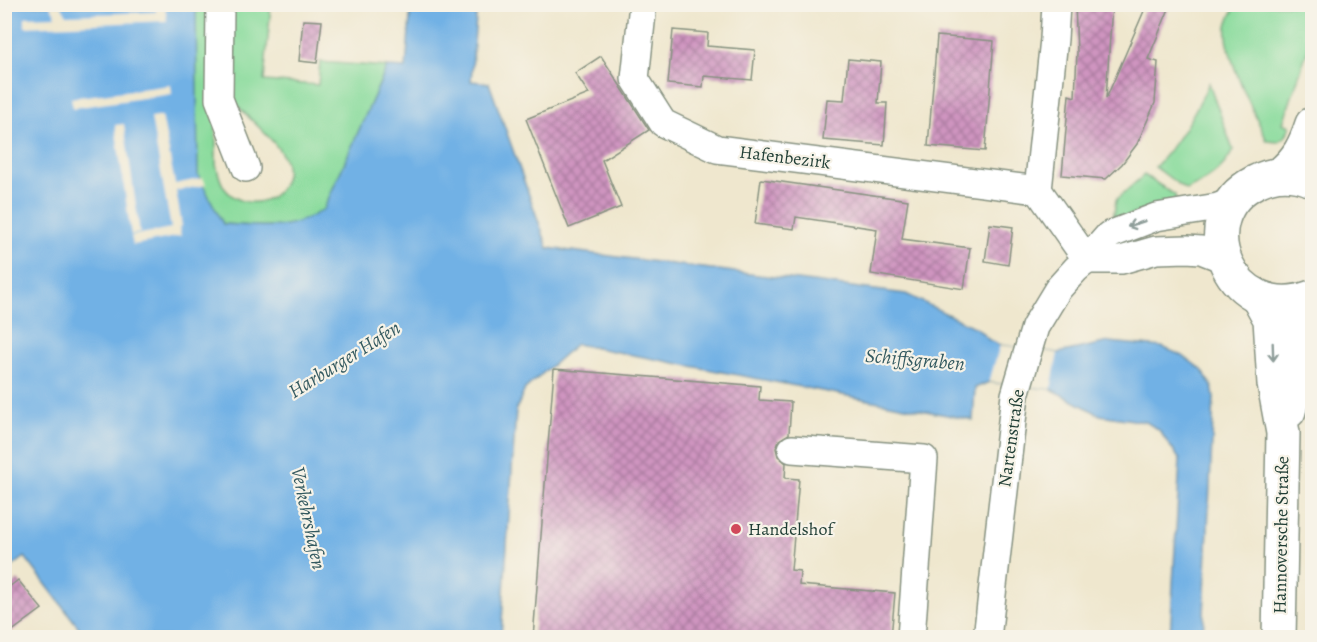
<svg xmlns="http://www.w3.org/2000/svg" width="1317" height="642" font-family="Alegreya,serif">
  <defs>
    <pattern id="building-cross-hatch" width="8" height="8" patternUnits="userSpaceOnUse" patternTransform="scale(1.5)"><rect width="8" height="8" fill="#cf94c0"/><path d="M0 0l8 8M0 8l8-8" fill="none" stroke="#a77a9d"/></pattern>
  </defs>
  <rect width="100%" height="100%" fill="#f7f3e8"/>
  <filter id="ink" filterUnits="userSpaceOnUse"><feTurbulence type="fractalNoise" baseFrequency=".0167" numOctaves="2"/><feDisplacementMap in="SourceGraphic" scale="12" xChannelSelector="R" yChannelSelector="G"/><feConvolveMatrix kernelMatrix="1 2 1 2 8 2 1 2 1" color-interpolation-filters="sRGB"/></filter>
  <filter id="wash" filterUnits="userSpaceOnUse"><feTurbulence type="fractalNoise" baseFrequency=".008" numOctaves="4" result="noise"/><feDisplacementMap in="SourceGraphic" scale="24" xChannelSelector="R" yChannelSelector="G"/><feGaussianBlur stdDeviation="1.35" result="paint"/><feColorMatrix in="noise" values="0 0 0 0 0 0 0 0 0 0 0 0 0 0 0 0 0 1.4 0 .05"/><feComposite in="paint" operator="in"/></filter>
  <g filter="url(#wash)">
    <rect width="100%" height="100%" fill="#efe7ce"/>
    <!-- grass -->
    <g fill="#89db9c" stroke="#548c68" stroke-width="1.5">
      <path d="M1237,4l75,1v32l-29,86 7,3 -4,10 -8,6 -11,-1c-12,-28 -44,-86 -40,-115 1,-7 6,-15 10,-22z"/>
      <path d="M196,5h19l1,159c2,9 4,19 10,26 18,21 55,14 60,-15 6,-30 -47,-58 -58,-84 -4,-10 -1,-71 0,-86h43l-7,76 54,4 2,-23 67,5 -63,142c-36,24 -60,17 -101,15l-26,-49z"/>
      <path d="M1209,83l24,67c-10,21 -27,31 -47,40l-31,-23c23,-24 40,-54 54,-84z"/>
      <polygon points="1144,175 1175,195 1176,200 1113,221 1116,200"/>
    </g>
    <!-- water -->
    <path fill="#71b1e5" stroke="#48778c" stroke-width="1.5" d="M5,5h191l2,170 25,49c41,2 65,9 101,-15l63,-142 19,1 5,-63h66l-6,76 18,2 59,165 358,46 72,35 11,11 11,5 27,4 31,4 51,-11 53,5 21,9 19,14 10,16 2,11 -11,240h-33l10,-177 -21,-30 -13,-8 -46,-7 -49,-26 -62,-7 -14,6 -2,32 -397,-76 -51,45 -9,21 -15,227h-415l-61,-80 -20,15z"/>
    <!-- pier -->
    <g fill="#efe7ce">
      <polygon points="156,5 165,5 167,21 25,27 25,17 56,16 50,5 61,5 67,15 156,12"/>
      <polygon points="171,85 172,94 73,108 71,98"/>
      <polygon points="162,116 175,184 203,178 206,185 176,191 182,226 179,227 181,236 133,245 131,236 171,228 151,118"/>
      <polygon points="124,124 140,233 131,235 115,125"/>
      <polygon points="1000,345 1058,353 1051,389 989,382"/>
    </g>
    <g id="blocks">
      <!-- building -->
      <g fill="url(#building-cross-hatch)">
        <polygon points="1075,4 1112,4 1106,99 1147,4 1171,4 1148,59 1158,62 1155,103 1137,144 1122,164 1106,179 1062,175 1069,95 1075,97 1077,52"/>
        <polygon points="303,20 322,21 317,63 299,61"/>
        <polygon points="673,30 708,33 707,46 755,50 752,80 704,76 703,87 668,84"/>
        <polygon points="937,36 994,41 985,151 928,146"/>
        <polygon points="601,56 649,130 602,160 621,207 569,228 526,119 589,94 575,73"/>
        <polygon points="848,59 881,62 878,103 887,103 884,145 823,140 827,99 844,100"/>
        <polygon points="761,179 908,200 902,239 970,248 964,289 871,274 877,229 796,217 794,229 755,224"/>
        <polygon points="990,224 1013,227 1008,265 985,261"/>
        <polygon points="554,369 760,386 759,400 791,402 789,434 779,440 776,448 778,456 786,463 785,478 799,479 791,570 800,571 799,585 895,593 891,638 533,638"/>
        <polygon points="18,580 42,609 4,637 4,591"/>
      </g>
    </g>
  </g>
  <g filter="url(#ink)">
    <use href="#blocks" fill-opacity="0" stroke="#879281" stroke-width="1.5"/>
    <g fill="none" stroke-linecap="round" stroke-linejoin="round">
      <!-- minor casing -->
      <g stroke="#879281" stroke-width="30">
        <g id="minor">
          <polyline points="220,4 219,99 246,168"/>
          <polyline points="643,4 635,79 663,123 717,149 1038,190"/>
          <polyline points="1056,4 1054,39 1038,190 1087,260"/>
          <polyline points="1087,260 1121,260 1156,250 1187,249 1201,250 1224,259"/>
          <polyline points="792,449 924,459 911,638"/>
          <polyline points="987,638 1015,395 1035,327 1058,289 1076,269 1087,260 1109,235 1156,217 1218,207 1232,202"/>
        </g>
      </g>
      <!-- major casing -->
      <g stroke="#879281" stroke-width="36">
        <g id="major">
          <path d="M1280,174c18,-14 25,-29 32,-50"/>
          <path d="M1312,180c-19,-8 -38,-8 -57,2 -70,36 -24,145 57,115"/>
          <polyline points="1258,297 1270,319 1274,384 1283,433 1279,638"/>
          <path d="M1289,411c11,-38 3,-79 23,-113"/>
        </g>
      </g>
      <!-- minor -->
      <use href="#minor" stroke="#fff" stroke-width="27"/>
      <!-- major -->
      <use href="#major" stroke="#fff" stroke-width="33"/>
    </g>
    <!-- one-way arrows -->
    <defs><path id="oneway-shaft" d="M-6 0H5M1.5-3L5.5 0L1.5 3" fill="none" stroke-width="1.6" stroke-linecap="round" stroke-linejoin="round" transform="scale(1.5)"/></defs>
    <g stroke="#8f9e9a">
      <use href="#oneway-shaft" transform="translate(1136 224) rotate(162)"/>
      <use href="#oneway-shaft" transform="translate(1273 352) rotate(88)"/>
    </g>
  </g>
  <!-- markers -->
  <circle fill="#d1495b" stroke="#f7f3e8" stroke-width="2" cx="736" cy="529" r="6"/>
  <g text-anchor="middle" stroke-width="4.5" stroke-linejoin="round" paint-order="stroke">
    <!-- street labels -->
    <g font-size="18" fill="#1f3d34" stroke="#f7f3e8">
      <text transform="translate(785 157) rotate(7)" y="6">Hafenbezirk</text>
      <text transform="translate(1011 438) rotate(-82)" y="6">Nartenstraße</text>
      <text transform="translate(1281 535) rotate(-89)" y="6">Hannoversche Straße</text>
    </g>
    <!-- poi labels -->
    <g font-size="18" fill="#1f3d34" stroke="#f7f3e8" text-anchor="start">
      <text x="748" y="535">Handelshof</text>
    </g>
    <!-- water labels -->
    <g font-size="20" font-style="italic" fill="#345a60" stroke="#f7f3e8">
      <text transform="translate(344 359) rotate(-32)" y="7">Harburger Hafen</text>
      <text transform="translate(915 359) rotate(5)" y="7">Schiffsgraben</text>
      <text transform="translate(309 518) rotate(78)" y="7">Verkehrshafen</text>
    </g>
  </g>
  <!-- margin -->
  <rect width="1317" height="642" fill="none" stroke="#f7f3e8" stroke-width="24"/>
</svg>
